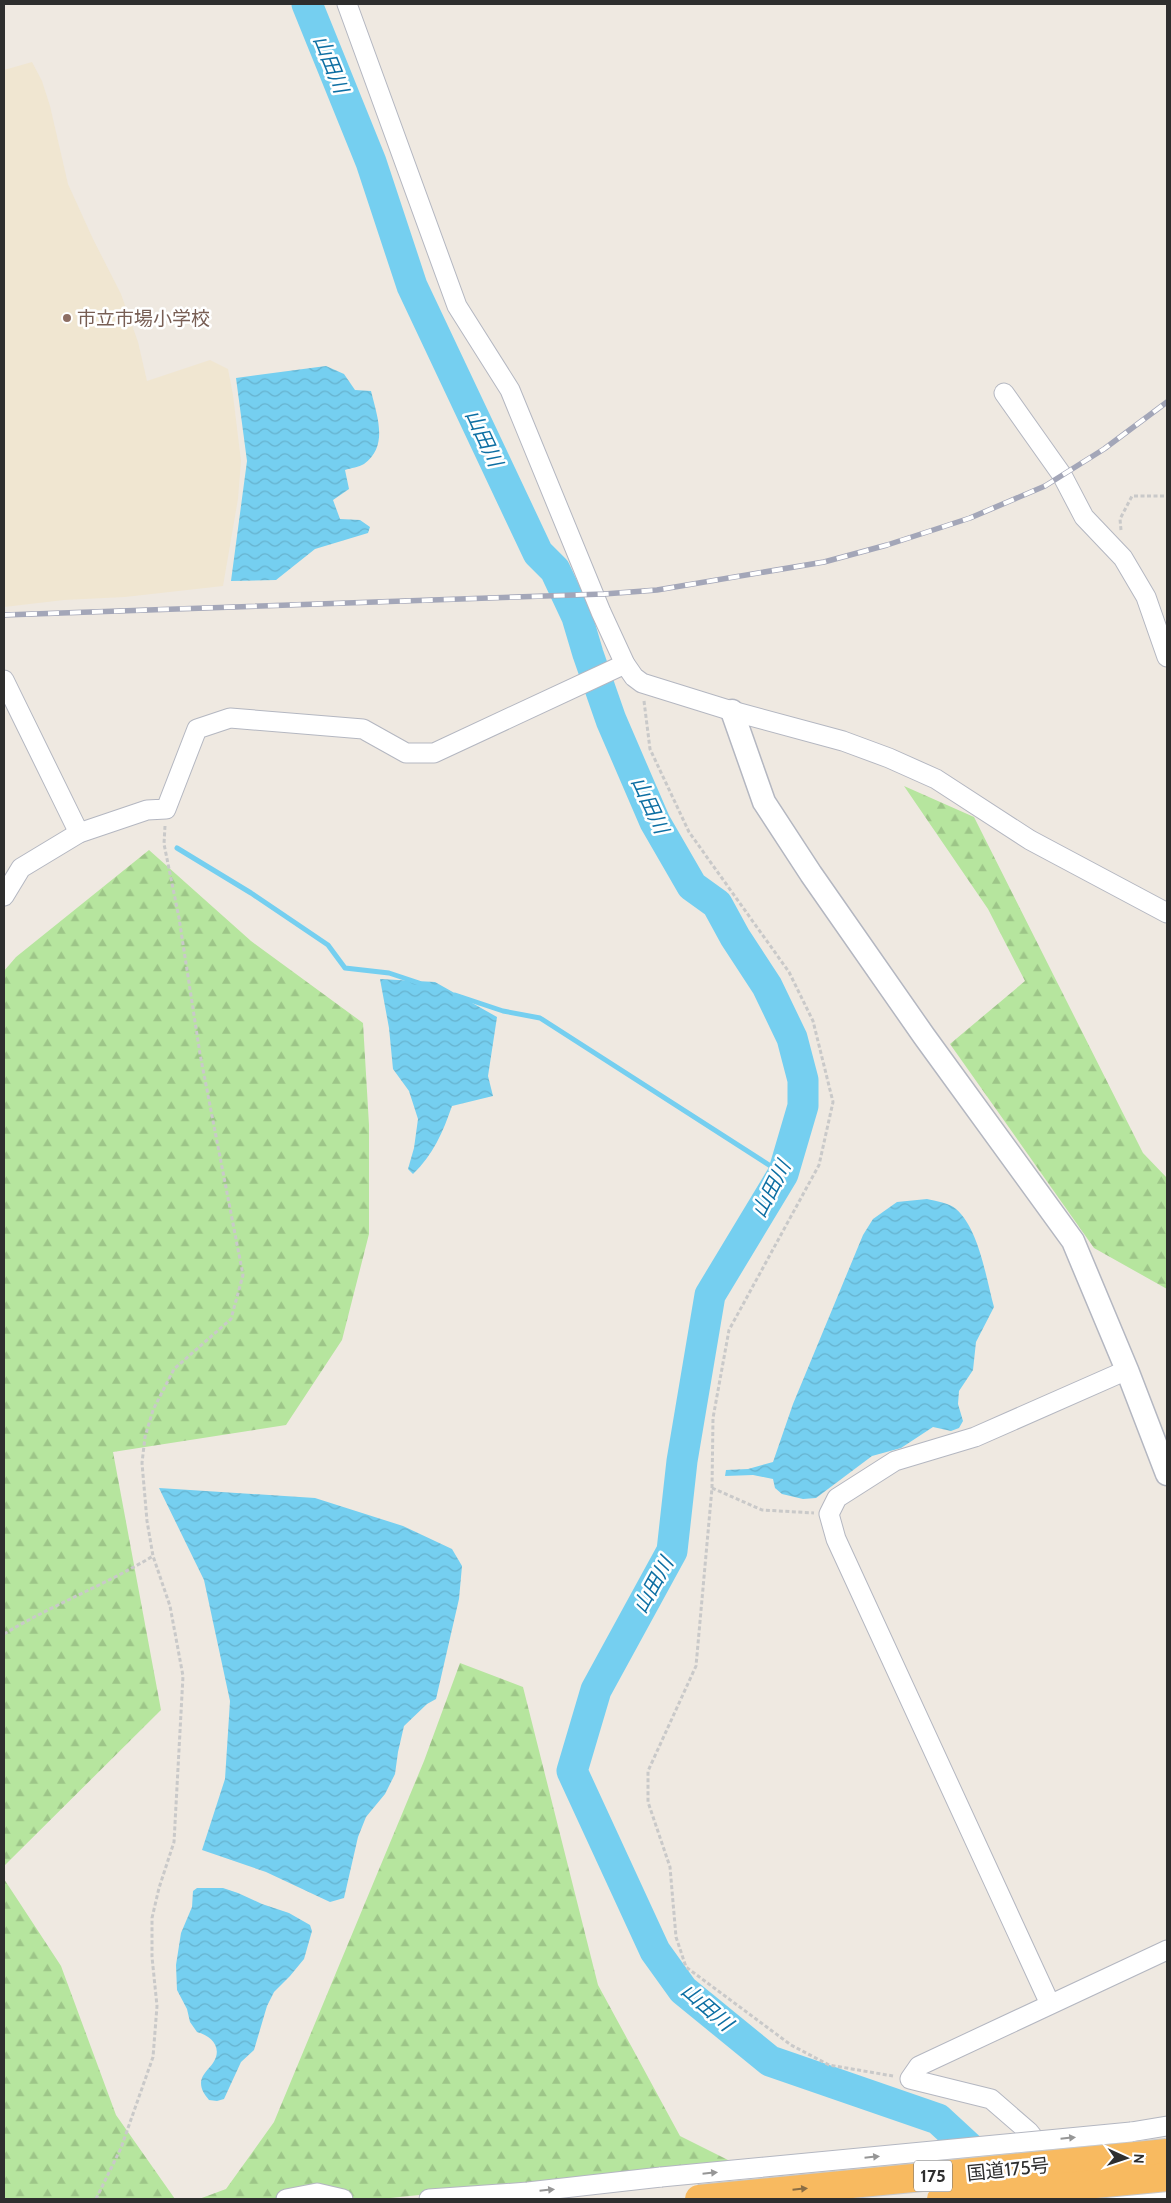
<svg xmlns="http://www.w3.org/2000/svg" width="1171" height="2203" font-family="Cabin,'Noto Sans JP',sans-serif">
  <defs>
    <pattern id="forest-firs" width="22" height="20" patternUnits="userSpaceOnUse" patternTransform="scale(1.25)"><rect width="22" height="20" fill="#b6e59e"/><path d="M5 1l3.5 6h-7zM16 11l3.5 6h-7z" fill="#9dc588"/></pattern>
    <pattern id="water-waves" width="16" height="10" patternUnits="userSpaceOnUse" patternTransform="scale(1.25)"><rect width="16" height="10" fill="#75cff0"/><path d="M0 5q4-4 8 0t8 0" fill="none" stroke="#66b2ce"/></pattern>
  </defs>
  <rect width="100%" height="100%" fill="#efe9e1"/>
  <!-- education -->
  <polygon fill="#f0e6d1" points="32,62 42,81 50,106 68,184 93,239 121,294 138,342 147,381 210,360 228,369 233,395 241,461 238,499 223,586 125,597 64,600 4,607 4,70"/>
  <!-- forest -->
  <g fill="url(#forest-firs)">
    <polygon points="904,786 974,817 1143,1153 1167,1178 1167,1289 1094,1248 950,1044 1025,981 988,909"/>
    <polygon points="149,850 251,941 363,1023 369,1125 369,1234 342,1340 286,1425 113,1452 161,1710 4,1866 4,971 16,957"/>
    <polygon points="460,1663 523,1687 598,1985 680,2136 732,2162 381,2199 199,2199 226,2189 274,2122 424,1761"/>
    <polygon points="4,1879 61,1966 116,2115 175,2199 4,2199"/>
  </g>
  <!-- water -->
  <g fill="url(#water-waves)">
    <path d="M326,366l18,8 11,16 16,1c6,25 18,55 -7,73 -5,3 -13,4 -19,6l4,19 -16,11 7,19 20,1 10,7 -2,6 -53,16 -39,31 -45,1 16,-120 -11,-83z"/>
    <path d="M380,979l55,3 62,35 -9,59 5,20 -41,10c-9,26 -19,49 -39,68l-5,-5 6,-21 4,-29 -9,-28 -16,-22 -4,-41z"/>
    <path d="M927,1199c8,2 23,4 29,10 23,20 30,69 38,98l-18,35 -3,28 -14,21 -1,13 5,17 -4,7 -8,3 -18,-4 -32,21 -29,8 -56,42 -13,1 -21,-5 -7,-6 -2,-9 -20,-4 -28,1 1,-6 22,-1 25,-7 20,-58 70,-169 10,-16 24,-17z"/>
    <polygon points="159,1488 315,1498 403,1526 452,1549 462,1566 459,1599 436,1699 427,1704 404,1726 398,1752 395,1774 385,1794 366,1817 358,1837 344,1898 330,1902 266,1872 202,1850 225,1779 230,1701 204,1580"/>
    <path d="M197,1888h26l15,5 24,11 27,9 21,12 2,6 -8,28 -14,17 -16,16 -7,14 -13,44 -13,12 -17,37 -7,2 -8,-1c-4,-5 -8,-10 -8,-17 0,-8 8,-14 12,-20 10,-15 -1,-27 -16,-31l-7,-10 -3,-13 -10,-19 -1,-25 5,-32 11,-26 1,-16z"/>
  </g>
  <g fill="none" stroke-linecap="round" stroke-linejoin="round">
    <!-- stream -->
    <g stroke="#75cff0" stroke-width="5">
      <polyline points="177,848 251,893 328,945 345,968 389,973 419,983"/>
      <polyline points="455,995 503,1011 540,1018 783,1174"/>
    </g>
    <!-- river -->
    <polyline stroke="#75cff0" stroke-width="31" points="307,4 371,162 412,286 538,553 555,570 577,617 588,654 611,720 655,822 692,886 717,904 735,937 767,986 792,1038 803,1080 803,1106 783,1174 710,1295 682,1461 672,1551 596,1690 572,1771 655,1951 683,1990 770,2061 938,2119 990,2167"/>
    <!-- minor casing -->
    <g stroke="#b4b7c1" stroke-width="21">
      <g id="minor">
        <polyline points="347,4 457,306 510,390 601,612 625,664 634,677 642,683 732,711 843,741 889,758 936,779 1030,840 1167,913"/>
        <polyline points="1004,393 1062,475 1084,517 1123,558 1146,597 1167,657"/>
        <polyline points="4,680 79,833"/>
        <polyline points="4,896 21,868 79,833 147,810 166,809 197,729 230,718 363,729 406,753 434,753 625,664"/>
        <polyline points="1050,2004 836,1539 829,1514 837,1498 895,1461 975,1437 1127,1370"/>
        <polyline points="1131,2132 1167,2126"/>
        <polyline points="286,2199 317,2193 343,2199"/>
        <polyline points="429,2199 528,2192 661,2177"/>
        <polyline points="1083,2199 1029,2132 991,2099 910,2079 919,2066 1167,1950"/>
        <polyline points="1111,2199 1167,2193"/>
      </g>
    </g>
    <!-- tertiary casing -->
    <g stroke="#b4b7c1" stroke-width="25">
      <polyline id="tertiary" points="732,711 764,802 811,874 924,1036 1073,1241 1127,1370 1167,1474"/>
    </g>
    <!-- path -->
    <g stroke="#c9c9c9" stroke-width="3" stroke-dasharray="4 2.5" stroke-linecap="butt">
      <polyline points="1121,530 1120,519 1132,496 1167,496"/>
      <polyline points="644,701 650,749 689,832 789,972 813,1021 833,1102 819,1165 729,1330 713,1418 712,1488 696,1666 648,1771 648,1802 670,1867 676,1937 686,1967 791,2045 829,2065 893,2076"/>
      <polyline points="712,1488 762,1510 814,1513"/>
      <path d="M4,1634c48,-29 101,-49 149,-78"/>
      <polyline points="96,2199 121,2148 153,2057 157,2006 152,1957 152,1918 159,1888 174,1842 183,1676 170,1606 153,1556 147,1521 142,1463 145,1437 153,1410 174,1369 231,1319 243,1275 200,1054 179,918 164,844 165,826"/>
    </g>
    <!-- minor -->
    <use href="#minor" stroke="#fff" stroke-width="19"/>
    <!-- tertiary -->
    <use href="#tertiary" stroke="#fff" stroke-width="22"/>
    <!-- rail casing -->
    <g stroke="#a3a6b8" stroke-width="5.5">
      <polyline id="rail" points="4,615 604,594 657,590 824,562 887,545 970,518 1045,486 1104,449 1167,402"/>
    </g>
    <!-- rail -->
    <use href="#rail" stroke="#fff" stroke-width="4" stroke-dasharray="11" stroke-linecap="butt"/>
    <!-- minor-bridge casing -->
    <g stroke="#b4b7c1" stroke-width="21" stroke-linecap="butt">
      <polyline id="minor-bridge" points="661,2177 1131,2132"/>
    </g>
    <!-- trunk-bridge casing -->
    <g stroke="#c9c9c9" stroke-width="30" stroke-linecap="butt">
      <g id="trunk-bridge">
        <polyline points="699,2199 1167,2153"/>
        <polyline points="941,2199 1167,2177"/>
      </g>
    </g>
    <!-- minor-bridge -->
    <use href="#minor-bridge" stroke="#fff" stroke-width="19"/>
    <!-- trunk-bridge -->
    <use href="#trunk-bridge" stroke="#f8ba60" stroke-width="28"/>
  </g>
  <!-- one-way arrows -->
  <defs><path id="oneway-solid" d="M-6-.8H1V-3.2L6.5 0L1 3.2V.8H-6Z" transform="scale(1.25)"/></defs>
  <g fill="#969696">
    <use href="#oneway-solid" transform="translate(1068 2138) rotate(-6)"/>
    <use href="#oneway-solid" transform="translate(872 2157) rotate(-6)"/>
    <use href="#oneway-solid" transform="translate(710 2173) rotate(-6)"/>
    <use href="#oneway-solid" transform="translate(547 2190) rotate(-6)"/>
  </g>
  <use fill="#896d44" href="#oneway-solid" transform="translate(800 2189) rotate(-6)"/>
  <!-- markers -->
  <circle fill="#8d6e63" stroke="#fff" stroke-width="2" cx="67" cy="318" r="5"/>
  <g text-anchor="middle" stroke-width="5" stroke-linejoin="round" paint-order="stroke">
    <!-- shield labels -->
    <rect fill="#fff" stroke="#6d6d6d" stroke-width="1" x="914" y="2160.5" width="38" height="31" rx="4"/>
    <g font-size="18" font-weight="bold" fill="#2e2e2e">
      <text x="933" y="2182">175</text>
    </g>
    <!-- education labels -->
    <g font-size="19" fill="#785e54" stroke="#fff" text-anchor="start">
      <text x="77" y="325">市立市場小学校</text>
    </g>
    <!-- street labels -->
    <g font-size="19" fill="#2e2e2e" stroke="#fff">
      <text transform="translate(1008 2169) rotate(-6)" y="7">国道175号</text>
    </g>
    <!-- water labels -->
    <g font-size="20" font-style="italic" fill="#0d6fa3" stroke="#fff">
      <text transform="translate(331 64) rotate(68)" y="7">山田川</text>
      <text transform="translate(484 438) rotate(65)" y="7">山田川</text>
      <text transform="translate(650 805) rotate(65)" y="7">山田川</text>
      <text transform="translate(771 1189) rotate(-63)" y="7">山田川</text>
      <text transform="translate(653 1585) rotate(-61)" y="7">山田川</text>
      <text transform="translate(707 2007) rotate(41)" y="7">山田川</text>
    </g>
  </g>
  <!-- border -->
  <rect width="1171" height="2203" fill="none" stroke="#2e2e2e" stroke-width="10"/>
  <!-- north arrow -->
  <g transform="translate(1126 2158) rotate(93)" stroke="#ffffff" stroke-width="4" paint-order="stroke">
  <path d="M0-4L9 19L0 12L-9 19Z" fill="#2e2e2e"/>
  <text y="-8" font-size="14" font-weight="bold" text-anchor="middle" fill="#2e2e2e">N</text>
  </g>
</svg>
